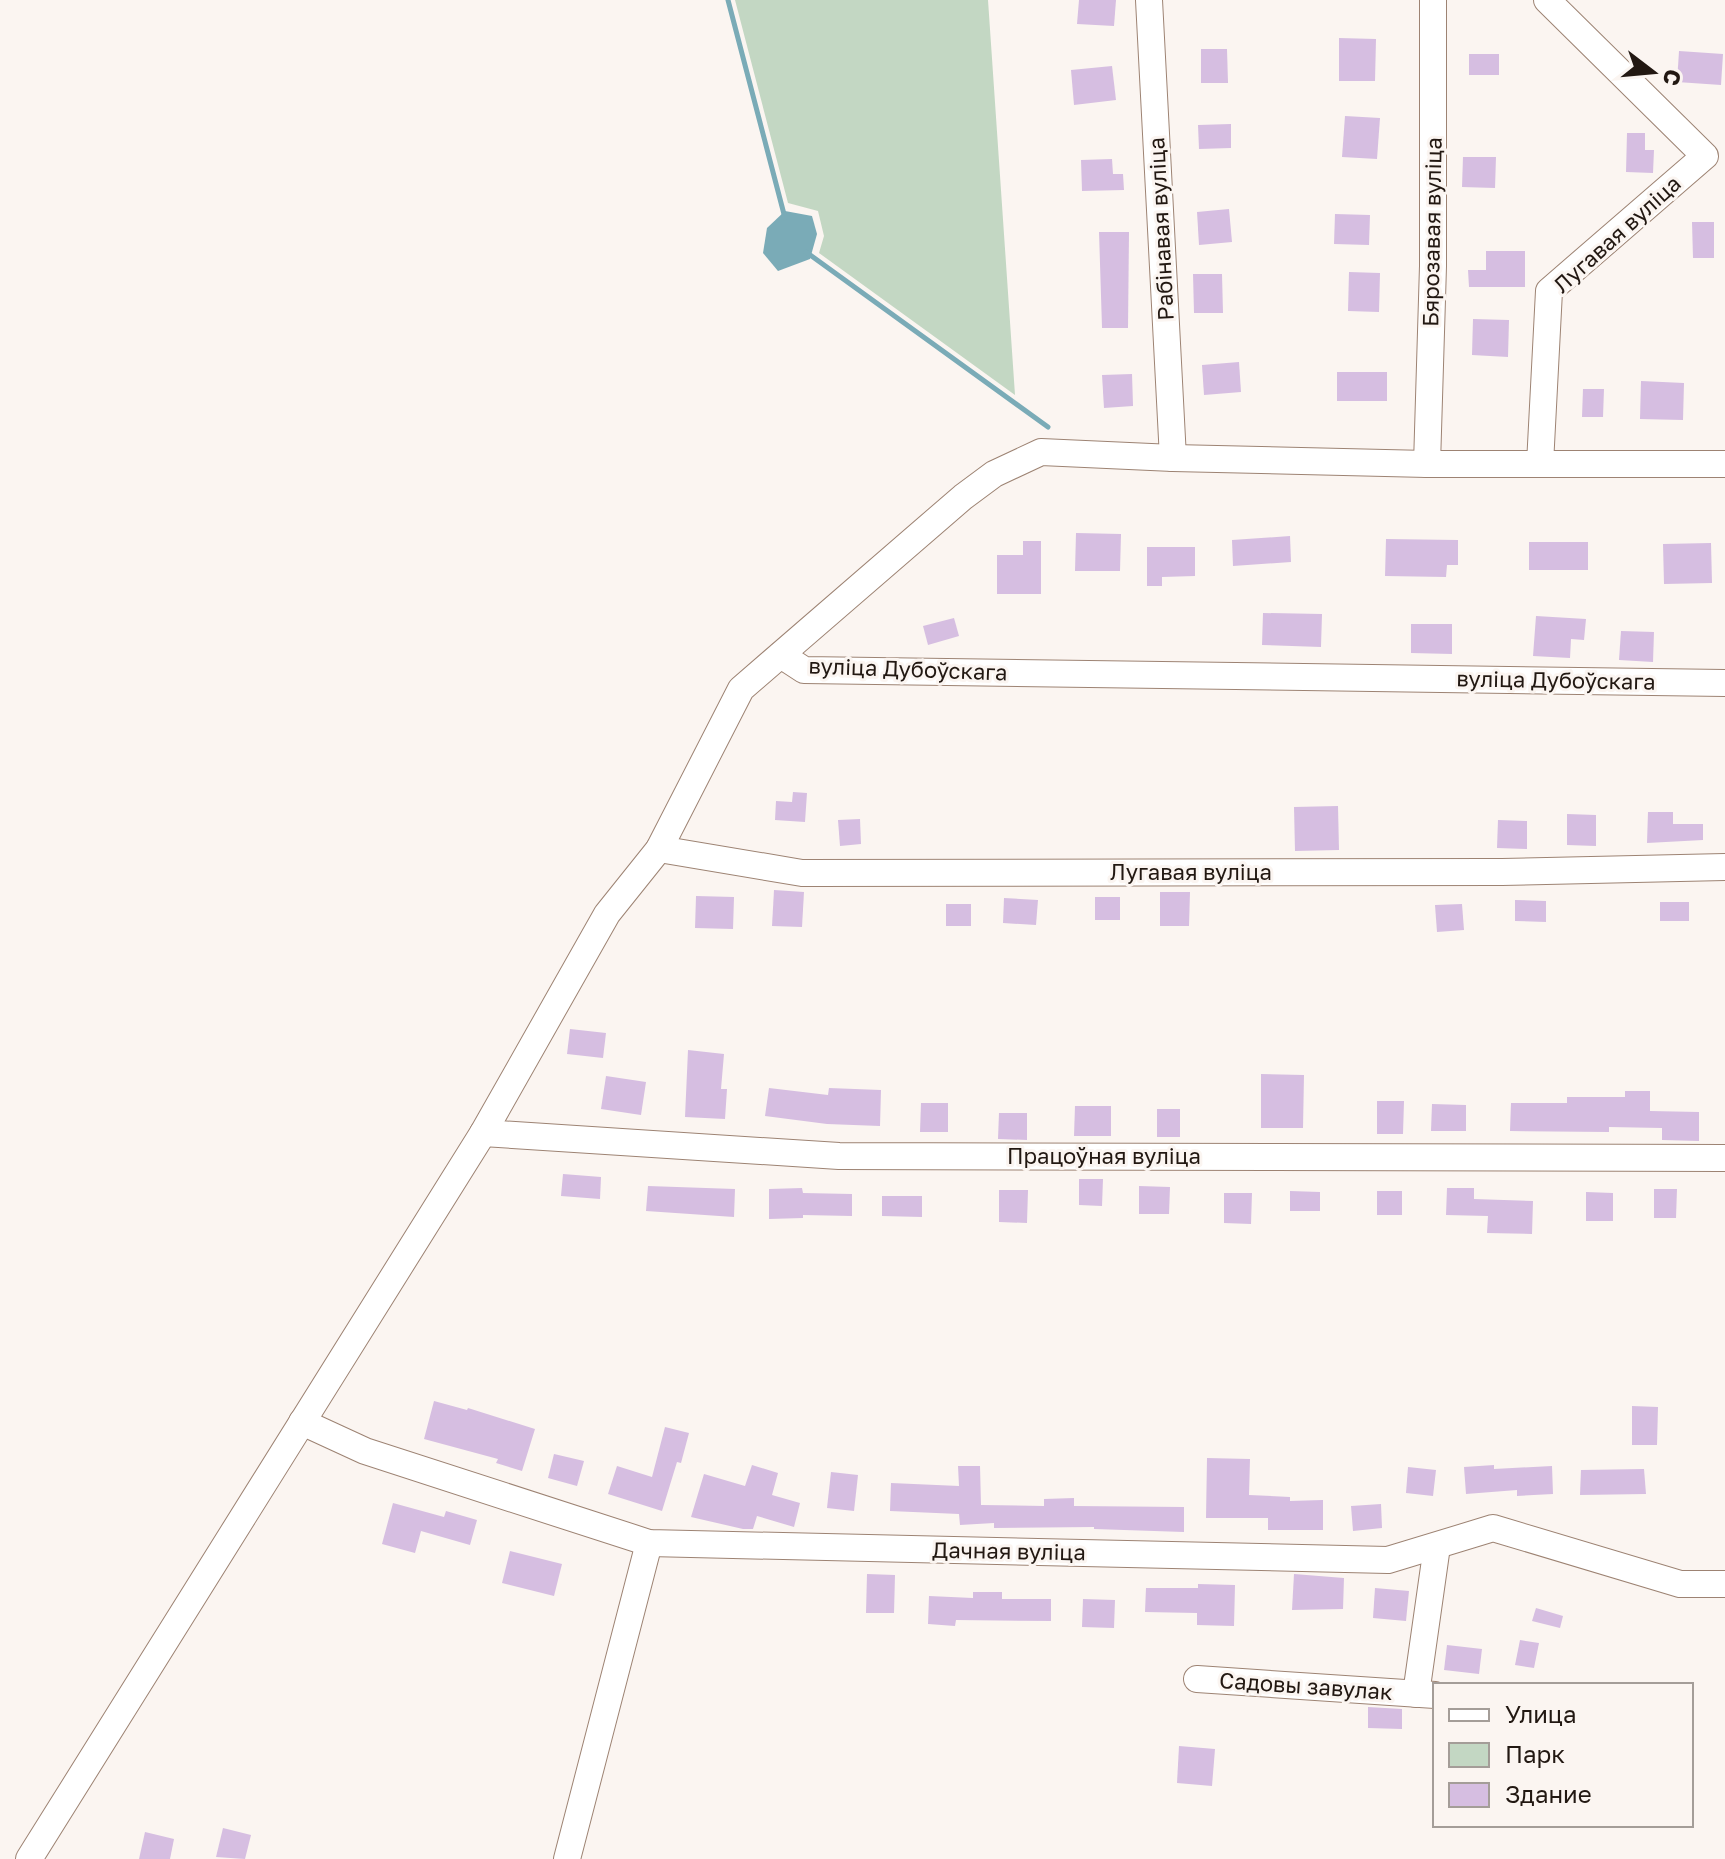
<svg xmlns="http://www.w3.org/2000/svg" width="1725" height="1859" font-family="'Golos Text',sans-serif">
  <rect width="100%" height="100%" fill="#fbf5f1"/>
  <!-- green -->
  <polygon fill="#c3d7c3" points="735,0 988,0 1015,395 819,253 824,236 818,211 788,203"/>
  <!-- water -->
  <polygon fill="#7aabb7" points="785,211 812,216 817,234 810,259 778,271 763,253 767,228"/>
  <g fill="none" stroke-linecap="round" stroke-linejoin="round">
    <!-- stream -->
    <g stroke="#7aabb7" stroke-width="5">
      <polyline points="728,0 785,218"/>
      <polyline points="806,252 1048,427"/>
    </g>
  </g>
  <!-- building -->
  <g fill="#d6bee1">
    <polygon points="1079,0 1116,0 1114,26 1077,24"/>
    <polygon points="1339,38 1376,39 1375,81 1339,81"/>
    <polygon points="1201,49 1227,49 1228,83 1201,83"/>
    <polygon points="1679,51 1723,54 1721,85 1677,82"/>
    <rect x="1469" y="54" width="30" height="21"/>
    <polygon points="1112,66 1116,100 1074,105 1071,70"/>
    <polygon points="1345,116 1380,118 1377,159 1342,157"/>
    <polygon points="1231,124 1231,148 1199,149 1198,125"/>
    <polygon points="1627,133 1645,133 1645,150 1654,150 1653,173 1626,172"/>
    <polygon points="1463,157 1496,157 1495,188 1462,187"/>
    <polygon points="1112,159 1113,174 1123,174 1124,190 1082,191 1081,160"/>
    <polygon points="1229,209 1232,242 1199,245 1197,212"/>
    <polygon points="1335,214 1370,215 1369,245 1334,244"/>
    <polygon points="1692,222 1714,222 1714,258 1693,258"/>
    <polygon points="1099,232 1129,232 1128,328 1102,328"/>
    <polygon points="1486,251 1525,251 1525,287 1469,287 1468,270 1486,270"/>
    <polygon points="1349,272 1380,273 1379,312 1348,311"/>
    <polygon points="1193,274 1222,274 1223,313 1194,313"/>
    <polygon points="1473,319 1509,320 1508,357 1472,355"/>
    <polygon points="1239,362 1241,392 1204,395 1202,365"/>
    <rect x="1337" y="372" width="50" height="29"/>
    <polygon points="1132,374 1133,406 1104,408 1102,375"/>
    <polygon points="1641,381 1684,383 1683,420 1640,419"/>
    <polygon points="1583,389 1604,389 1603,417 1582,417"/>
    <polygon points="1076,533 1121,534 1120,571 1075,571"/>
    <polygon points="1290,536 1291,562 1233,566 1232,540"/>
    <polygon points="1386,539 1458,540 1458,565 1447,565 1446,577 1385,576"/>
    <polygon points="1023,541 1041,541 1041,594 997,594 997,555 1023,555"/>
    <rect x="1529" y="542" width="59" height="28"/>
    <polygon points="1711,543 1712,583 1664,584 1663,544"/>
    <polygon points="1147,547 1195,547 1195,576 1162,577 1162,586 1147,586"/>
    <polygon points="1263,613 1322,614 1321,647 1262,645"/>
    <polygon points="1536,616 1586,619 1584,640 1571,639 1570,658 1533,656"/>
    <polygon points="954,618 959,636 928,645 923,626"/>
    <polygon points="1411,624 1452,624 1452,654 1411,653"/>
    <polygon points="1621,631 1654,632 1653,662 1619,660"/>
    <polygon points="793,792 807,793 805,822 775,820 776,801 792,802"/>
    <polygon points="1338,806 1339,850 1295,851 1294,807"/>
    <polygon points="1648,812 1673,812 1673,824 1703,824 1703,840 1647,843"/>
    <polygon points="1567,814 1596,815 1596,846 1567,845"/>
    <polygon points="860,819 861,844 840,846 838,820"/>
    <polygon points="1498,820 1527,821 1527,849 1497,848"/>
    <polygon points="774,890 804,892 802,927 772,926"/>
    <polygon points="1160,892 1190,892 1189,926 1160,926"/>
    <polygon points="696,896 734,897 733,929 695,928"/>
    <rect x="1095" y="897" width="25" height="23"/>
    <polygon points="1004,898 1038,900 1036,925 1003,923"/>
    <polygon points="1515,900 1546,901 1546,922 1515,921"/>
    <rect x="1660" y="902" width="29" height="19"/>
    <rect x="946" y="904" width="25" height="22"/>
    <polygon points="1462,904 1464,930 1437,932 1435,905"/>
    <polygon points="570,1029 606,1033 603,1058 567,1054"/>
    <polygon points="688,1050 724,1054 721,1089 727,1089 725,1119 685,1117"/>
    <polygon points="1261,1074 1304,1075 1303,1128 1261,1128"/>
    <polygon points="606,1076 646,1082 641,1115 601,1109"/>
    <polygon points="769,1088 828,1095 829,1088 881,1090 880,1126 827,1124 765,1116"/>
    <polygon points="1625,1091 1650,1091 1650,1111 1699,1112 1699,1141 1662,1140 1662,1128 1609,1127 1609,1132 1510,1131 1511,1103 1567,1103 1567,1097 1625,1097"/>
    <polygon points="1377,1101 1404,1101 1403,1134 1377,1134"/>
    <polygon points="921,1103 948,1103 948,1132 920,1132"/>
    <polygon points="1432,1104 1466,1105 1466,1131 1431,1131"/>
    <polygon points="1075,1106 1111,1106 1111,1136 1074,1136"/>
    <rect x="1157" y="1109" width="23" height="28"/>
    <polygon points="999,1113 1027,1113 1027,1140 998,1139"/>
    <polygon points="563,1174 601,1177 600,1199 561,1196"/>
    <polygon points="1079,1179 1103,1179 1102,1206 1079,1205"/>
    <polygon points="648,1186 735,1189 734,1217 646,1211"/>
    <polygon points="1139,1186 1170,1187 1169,1214 1139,1214"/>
    <polygon points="802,1188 803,1193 852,1194 852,1216 803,1215 803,1218 769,1219 769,1189"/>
    <polygon points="1447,1188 1474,1188 1474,1199 1533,1201 1532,1234 1487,1233 1488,1216 1446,1215"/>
    <polygon points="1654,1189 1677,1189 1676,1218 1654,1218"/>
    <polygon points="999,1190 1028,1190 1027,1223 999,1222"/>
    <polygon points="1290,1191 1320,1192 1320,1211 1290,1211"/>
    <rect x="1377" y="1191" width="25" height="24"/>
    <polygon points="1586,1192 1613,1193 1613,1221 1586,1221"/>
    <polygon points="1224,1193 1252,1193 1251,1224 1224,1223"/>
    <polygon points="882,1196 922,1196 922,1217 882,1216"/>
    <polygon points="434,1401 467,1410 468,1408 535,1429 522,1471 496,1463 498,1459 424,1439"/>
    <polygon points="1632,1406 1658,1407 1657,1445 1632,1445"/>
    <polygon points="665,1427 689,1433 681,1463 677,1462 662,1511 608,1494 617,1466 652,1477"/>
    <polygon points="554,1454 584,1461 577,1486 548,1478"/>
    <polygon points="1207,1458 1250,1459 1249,1495 1290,1497 1290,1501 1323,1500 1323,1530 1268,1530 1268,1518 1206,1518"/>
    <polygon points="752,1465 778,1473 772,1495 800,1503 794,1527 757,1516 753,1529 743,1529 691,1517 704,1474 745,1486"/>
    <polygon points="1494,1465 1494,1469 1552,1466 1553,1494 1517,1496 1517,1490 1466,1494 1464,1467"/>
    <polygon points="958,1466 980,1466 981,1505 1044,1506 1044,1499 1074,1498 1074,1506 1184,1507 1184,1532 1094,1529 1094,1527 994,1528 994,1523 960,1525 959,1514 890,1511 891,1483 959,1486"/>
    <polygon points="1408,1467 1436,1470 1433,1496 1406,1493"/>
    <polygon points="1644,1469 1646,1494 1580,1495 1581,1470"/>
    <polygon points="831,1472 858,1475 854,1511 827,1508"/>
    <polygon points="393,1503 444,1517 446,1511 477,1520 470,1545 421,1531 415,1553 382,1544"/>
    <polygon points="1381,1504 1382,1528 1353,1531 1351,1506"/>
    <polygon points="510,1551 562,1564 554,1596 502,1583"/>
    <polygon points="867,1574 895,1575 894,1613 866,1613"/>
    <polygon points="1294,1574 1344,1578 1343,1609 1292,1610"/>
    <polygon points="1198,1584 1235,1585 1234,1626 1197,1625 1197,1613 1145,1612 1146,1588 1198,1588"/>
    <polygon points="1375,1588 1409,1591 1406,1621 1373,1618"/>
    <polygon points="973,1592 1002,1592 1002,1599 1051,1599 1051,1621 956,1620 955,1626 928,1624 929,1596 973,1598"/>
    <polygon points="1083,1599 1115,1600 1114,1628 1082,1627"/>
    <polygon points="1536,1608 1563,1616 1560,1628 1532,1621"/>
    <polygon points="1520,1640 1539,1643 1534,1668 1515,1665"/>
    <polygon points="1447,1645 1482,1649 1479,1674 1444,1670"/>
    <polygon points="1368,1707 1402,1709 1402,1729 1368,1728"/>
    <polygon points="1179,1746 1215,1749 1212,1786 1177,1783"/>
    <polygon points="223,1828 251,1835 245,1859 216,1857"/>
    <polygon points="145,1832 174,1839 170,1859 139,1859"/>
  </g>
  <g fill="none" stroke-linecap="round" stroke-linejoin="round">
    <!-- minor casing -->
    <g stroke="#9d8373" stroke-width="28">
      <g id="minor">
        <polyline points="1149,0 1173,458"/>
        <polyline points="1427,464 1433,266 1433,0"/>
        <polyline points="1540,464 1549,291 1705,156 1547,0"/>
        <polyline points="781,655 804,670 1725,683"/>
        <polyline points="659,849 802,873 1502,872 1725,867"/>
        <polyline points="483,1133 839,1156 1725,1158"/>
        <polyline points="302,1422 365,1451 649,1543 1388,1560 1493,1528 1680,1584 1725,1584"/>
        <polyline points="1197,1679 1435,1695"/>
        <polyline points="1416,1694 1437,1546"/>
        <polyline points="29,1859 483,1133 607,914 659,849 741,689 963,497 994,474 1041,452 1173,458 1427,464 1725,464"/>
        <polyline points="567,1859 649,1543"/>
      </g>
    </g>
    <!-- minor -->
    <use href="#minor" stroke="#fff" stroke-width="26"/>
  </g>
  <g text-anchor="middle" stroke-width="6" stroke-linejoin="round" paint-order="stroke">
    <!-- street labels -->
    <g font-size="22" fill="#221812" stroke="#fbf5f1">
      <text transform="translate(1161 229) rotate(-93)" y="8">Рабінавая вуліца</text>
      <text transform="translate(1432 232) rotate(-89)" y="8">Бярозавая вуліца</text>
      <text transform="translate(1617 234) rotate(-42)" y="8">Лугавая вуліца</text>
      <text transform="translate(908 669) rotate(2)" y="8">вуліца Дубоўскага</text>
      <text transform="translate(1556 680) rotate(1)" y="8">вуліца Дубоўскага</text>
      <text x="1191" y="880">Лугавая вуліца</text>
      <text x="1104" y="1164">Працоўная вуліца</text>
      <text transform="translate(1009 1551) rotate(1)" y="8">Дачная вуліца</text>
      <text transform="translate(1306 1686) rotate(4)" y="8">Садовы завулак</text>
    </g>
  </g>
  <!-- legend -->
  <rect x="1433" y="1683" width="260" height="144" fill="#fbf5f1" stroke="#a49d98" stroke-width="2"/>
  <rect x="1449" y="1709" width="40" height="12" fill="#ffffff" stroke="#a49d98" stroke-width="2"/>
  <text x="1505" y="1723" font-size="24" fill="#221812">Улица</text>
  <rect x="1449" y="1743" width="40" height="24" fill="#c3d7c3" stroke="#a49d98" stroke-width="2"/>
  <text x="1505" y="1763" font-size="24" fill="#221812">Парк</text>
  <rect x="1449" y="1783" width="40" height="24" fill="#d6bee1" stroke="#a49d98" stroke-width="2"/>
  <text x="1505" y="1803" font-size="24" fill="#221812">Здание</text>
  <!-- north arrow -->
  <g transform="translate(1653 72) rotate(106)" stroke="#fbf5f1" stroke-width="6" paint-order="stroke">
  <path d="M0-6L14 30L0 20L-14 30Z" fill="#221812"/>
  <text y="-12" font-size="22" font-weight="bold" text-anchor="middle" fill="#221812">С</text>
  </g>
</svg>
